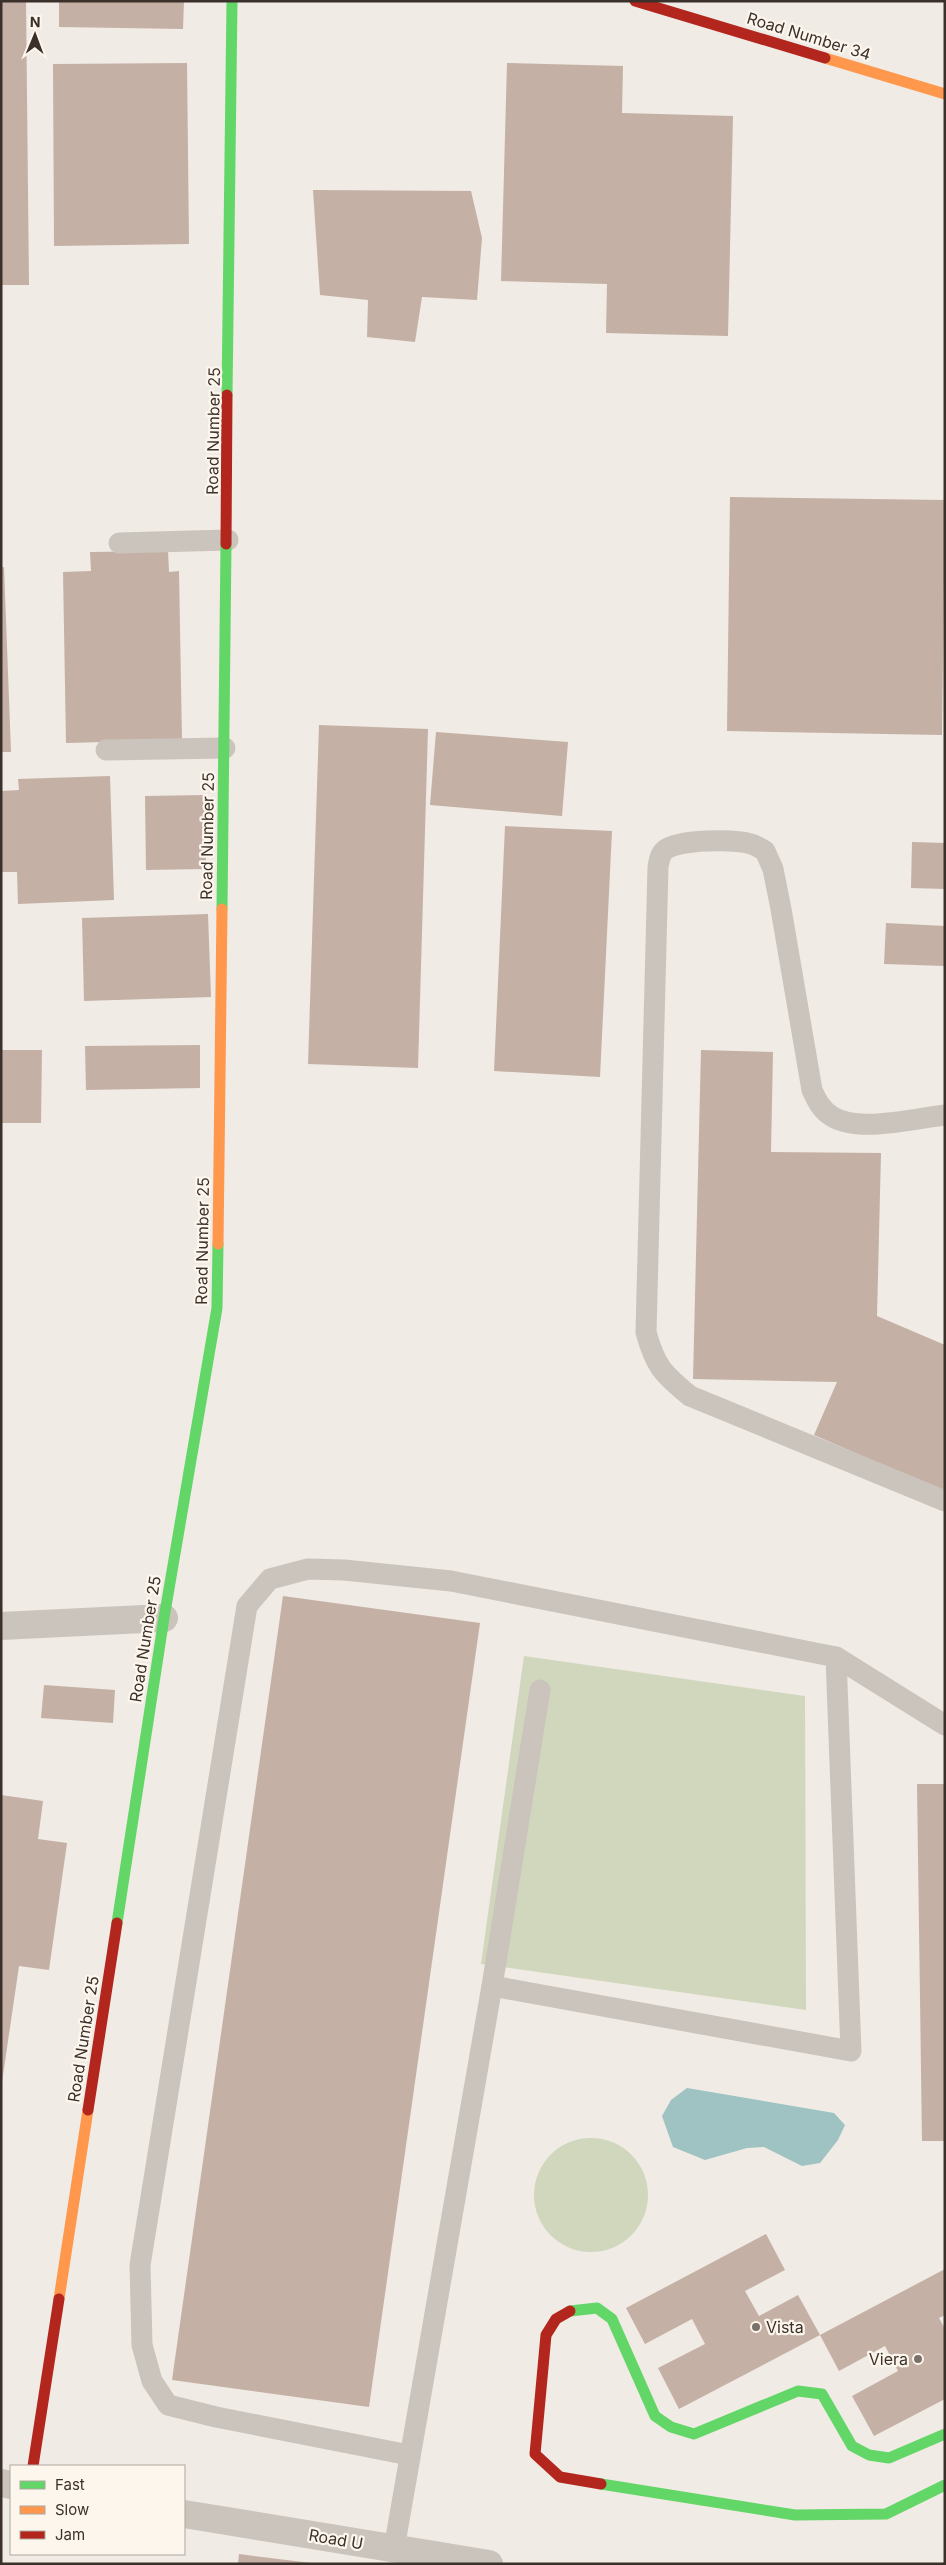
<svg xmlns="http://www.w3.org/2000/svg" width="946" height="2565" font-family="Inter,sans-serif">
  <rect width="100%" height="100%" fill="#f0ebe4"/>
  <!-- green -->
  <g fill="#d0d7bd">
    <polygon points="524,1656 805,1696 806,2010 481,1964"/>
    <circle cx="591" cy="2195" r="57"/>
  </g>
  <!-- water -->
  <polygon fill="#9fc2c3" points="687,2088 834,2113 845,2125 838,2140 820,2163 802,2166 764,2147 747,2148 705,2160 673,2147 662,2116 671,2100"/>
  <!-- building -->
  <g fill="#c5b0a5">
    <polygon points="1,1 26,1 29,285 1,285"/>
    <polygon points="59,1 184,1 183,29 59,27"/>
    <polygon points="187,63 189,244 54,246 53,64"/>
    <polygon points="507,63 623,66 622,113 733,116 728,336 606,333 607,284 501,281"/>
    <polygon points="313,190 471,191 482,238 477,300 422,297 415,342 367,337 368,300 320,295"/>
    <polygon points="730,497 945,500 942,735 727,731"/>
    <polygon points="168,551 169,572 179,571 182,740 66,743 63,572 91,571 90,552"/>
    <polygon points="4,567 11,752 1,752 1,568"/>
    <polygon points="319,725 428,729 418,1068 308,1064"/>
    <polygon points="436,732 568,742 562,816 430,805"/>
    <polygon points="110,776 114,900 18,904 17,872 1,872 1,791 19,790 18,779"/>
    <polygon points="205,795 206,869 146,870 145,796"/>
    <polygon points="505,826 612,831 600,1077 494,1071"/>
    <polygon points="912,842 945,843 945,889 911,888"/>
    <polygon points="208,914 211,997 84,1001 82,918"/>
    <polygon points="886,923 945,926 945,966 884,964"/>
    <polygon points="200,1045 200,1088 86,1090 85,1046"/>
    <polygon points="1,1050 42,1050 41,1123 1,1123"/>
    <polygon points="701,1050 773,1052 771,1152 881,1153 877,1316 945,1345 945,1492 814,1435 837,1382 693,1379"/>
    <polygon points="283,1596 480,1623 369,2407 172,2380"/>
    <polygon points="44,1685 115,1690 113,1723 41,1718"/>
    <polygon points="917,1784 945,1784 945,2141 922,2141"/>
    <polygon points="1,1795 43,1801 38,1839 67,1843 49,1970 19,1966 2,2082"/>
    <polygon points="766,2234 785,2270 745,2291 759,2316 798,2295 820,2335 679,2409 658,2368 705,2344 692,2319 645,2344 626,2308"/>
    <polygon points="945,2269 945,2315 939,2318 945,2329 945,2399 874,2436 852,2396 898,2371 885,2346 839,2371 820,2335"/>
    <polygon points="239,2554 311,2563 310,2564 238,2564"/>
  </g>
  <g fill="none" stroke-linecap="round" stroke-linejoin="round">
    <!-- lane -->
    <g stroke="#cac4bd" stroke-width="21">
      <polyline points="119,543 228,540"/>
      <polyline points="106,750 225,748"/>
      <path d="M945,1115c-29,3 -86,18 -112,2 -11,-6 -16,-16 -21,-27l-31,-181 -8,-40 -8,-18c-5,-3 -10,-6 -14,-7 -16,-5 -73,-5 -86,6 -5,4 -6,11 -7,17l-12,465c9,34 17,42 44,64l255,105"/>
      <polyline points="492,1986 851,2051 836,1657"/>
      <polyline points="409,2455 216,2417 168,2405 152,2381 142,2345 140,2265 247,1606 270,1579 308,1569 344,1570 451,1581 836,1657 945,1725"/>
      <polyline points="394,2549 492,1986 540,1690"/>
    </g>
    <!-- street -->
    <g stroke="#cac4bd" stroke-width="28">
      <polyline points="1,1626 164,1618"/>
      <polyline points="1,2483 11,2485"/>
      <polyline points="184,2514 489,2564"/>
    </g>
    <!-- fast -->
    <g stroke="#63d668" stroke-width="11">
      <polyline points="227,395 232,1"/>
      <polyline points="222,909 226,544"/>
      <polyline points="117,1923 164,1618 217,1308 218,1244"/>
      <polyline points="570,2311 597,2308 612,2319 655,2416 671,2427 694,2434 798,2391 822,2394 852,2446 869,2455 889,2458 945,2434"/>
      <polyline points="601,2484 795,2515 886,2514 945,2485"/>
    </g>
    <!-- slow -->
    <g stroke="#ff974d" stroke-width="11">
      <polyline points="825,58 945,94"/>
      <polyline points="218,1244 222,909"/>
      <polyline points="59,2299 88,2110"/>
    </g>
    <!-- jam -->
    <g stroke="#b3261e" stroke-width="11">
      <polyline points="635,1 825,58"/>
      <polyline points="226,544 227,395"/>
      <polyline points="88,2110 117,1923"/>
      <polyline points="570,2311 556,2319 546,2335 535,2454 560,2477 601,2484"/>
      <polyline points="33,2466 59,2299"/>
    </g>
  </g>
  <!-- markers -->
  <g fill="#7b716b" stroke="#fcf6ed" stroke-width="2">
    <circle cx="756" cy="2327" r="5"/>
    <circle cx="918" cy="2359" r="5"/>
  </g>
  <g text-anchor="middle" stroke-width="4.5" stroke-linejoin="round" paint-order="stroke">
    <!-- street labels -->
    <g font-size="16" fill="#3c302a" stroke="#fcf6ed">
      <text transform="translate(809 36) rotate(17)" y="6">Road Number 34</text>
      <text transform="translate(213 431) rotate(-89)" y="6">Road Number 25</text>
      <text transform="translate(207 836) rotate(-89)" y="6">Road Number 25</text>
      <text transform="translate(202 1241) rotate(-89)" y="6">Road Number 25</text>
      <text transform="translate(145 1639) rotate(-81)" y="6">Road Number 25</text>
      <text transform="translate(83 2039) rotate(-81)" y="6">Road Number 25</text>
      <text transform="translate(336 2539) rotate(10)" y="6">Road U</text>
    </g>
    <!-- poi labels -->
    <g font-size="16" fill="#3c302a" stroke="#fcf6ed" text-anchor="start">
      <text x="766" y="2333">Vista</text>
      <text x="908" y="2365" text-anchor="end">Viera</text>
    </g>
  </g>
  <!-- border -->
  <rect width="946" height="2565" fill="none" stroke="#3c302a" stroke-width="5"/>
  <!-- legend -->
  <rect x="10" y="2465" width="175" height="90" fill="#fcf6ed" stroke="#afa79f"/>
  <rect x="20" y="2481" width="25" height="8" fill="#63d668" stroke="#afa79f"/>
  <text x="55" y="2490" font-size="15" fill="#3c302a">Fast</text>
  <rect x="20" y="2506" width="25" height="8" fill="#ff974d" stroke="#afa79f"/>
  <text x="55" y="2515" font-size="15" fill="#3c302a">Slow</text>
  <rect x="20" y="2531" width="25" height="8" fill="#b3261e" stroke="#afa79f"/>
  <text x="55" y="2540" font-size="15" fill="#3c302a">Jam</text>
  <!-- north arrow -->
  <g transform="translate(35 35) rotate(1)" stroke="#fcf6ed" stroke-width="4" paint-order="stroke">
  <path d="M0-4L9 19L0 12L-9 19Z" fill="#3c302a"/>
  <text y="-8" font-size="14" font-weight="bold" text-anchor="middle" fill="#3c302a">N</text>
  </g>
</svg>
